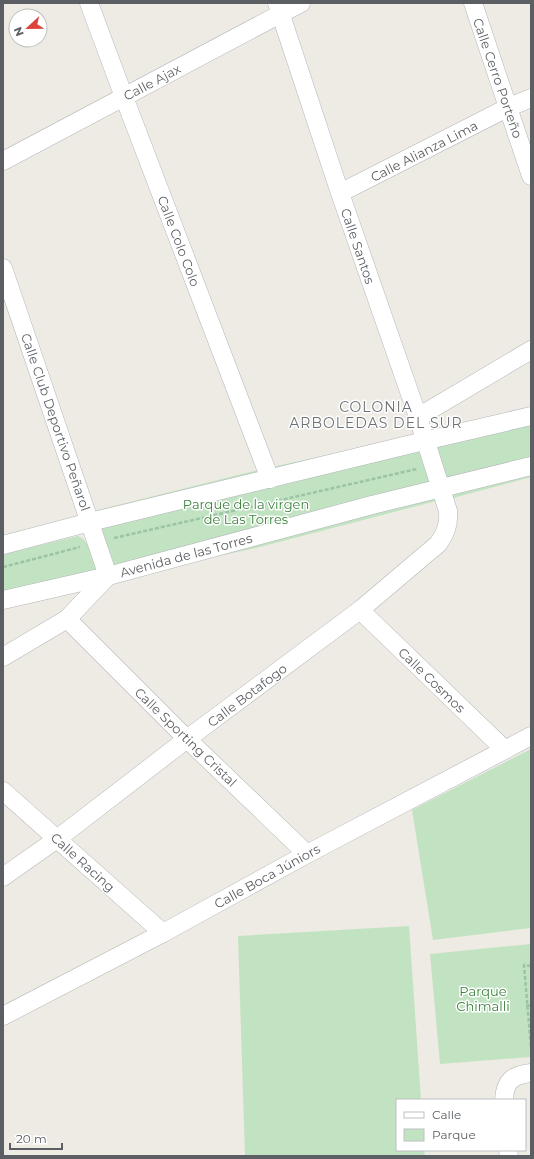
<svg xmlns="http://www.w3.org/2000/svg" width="534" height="1159" font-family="Montserrat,sans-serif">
  <rect width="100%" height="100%" fill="#edebe3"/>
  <!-- green -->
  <g fill="#c2e3c1">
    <polygon points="531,407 531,477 453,498 430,432"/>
    <polygon points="414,436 436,501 256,548 115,578 94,511 258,470"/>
    <path d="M78,536c14,7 15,21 19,35l-94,35v-52z"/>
    <polygon points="531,749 531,928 433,940 412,810"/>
    <polygon points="409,926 421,1100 397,1100 397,1150 424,1150 425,1156 245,1156 238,936"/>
    <polygon points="531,944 531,1057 440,1064 430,954"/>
  </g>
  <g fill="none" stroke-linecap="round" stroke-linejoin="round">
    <!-- minor casing -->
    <g stroke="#b4b6ba" stroke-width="19">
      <g id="minor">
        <polyline points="89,3 124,97 270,479"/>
        <polyline points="473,3 531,176"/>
        <polyline points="3,161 301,3"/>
        <polyline points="340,193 507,108 531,98"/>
        <polyline points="3,268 108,576"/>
        <polyline points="418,417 531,350"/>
        <polyline points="3,545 90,522 424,441 531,416"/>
        <polyline points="3,600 108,576 372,505 531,466"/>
        <polyline points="360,610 505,750"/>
        <polyline points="67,619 187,739 307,854"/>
        <polyline points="3,657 67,619 108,576"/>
        <polyline points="3,791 163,933"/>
        <path d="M3,877l54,-38 130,-100 173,-129 78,-66c8,-11 11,-20 10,-33l-30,-94 -78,-224 -63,-190"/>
        <polyline points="3,1016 163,933 307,854 531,736"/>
        <path d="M504,1100c1,-19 8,-25 27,-27"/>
        <polyline points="508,1150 509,1156"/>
      </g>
    </g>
    <!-- path -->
    <g stroke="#9bc4a6" stroke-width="2.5" stroke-dasharray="4 2" stroke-linecap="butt">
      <polyline points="114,538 417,469"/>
      <polyline points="3,567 80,547"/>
      <polyline points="531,966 524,965 531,1048"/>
      <polyline points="526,1006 531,1005"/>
    </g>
    <!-- minor -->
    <use href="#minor" stroke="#fff" stroke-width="18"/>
  </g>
  <g text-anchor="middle" stroke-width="3" stroke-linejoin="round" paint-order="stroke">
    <!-- street labels -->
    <g font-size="13" fill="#5b5f63" stroke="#fff">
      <text transform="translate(498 78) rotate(71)" y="5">Calle Cerro Porteño</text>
      <text transform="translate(152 82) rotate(-28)" y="5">Calle Ajax</text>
      <text transform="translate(424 151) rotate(-27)" y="5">Calle Alianza Lima</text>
      <text transform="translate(179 241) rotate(69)" y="5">Calle Colo Colo</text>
      <text transform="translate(358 246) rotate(71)" y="5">Calle Santos</text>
      <text transform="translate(56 422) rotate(71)" y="5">Calle Club Deportivo Peñarol</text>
      <text transform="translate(186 555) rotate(-15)" y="5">Avenida de las Torres</text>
      <text transform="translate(432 680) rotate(44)" y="5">Calle Cosmos</text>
      <text transform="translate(247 695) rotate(-37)" y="5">Calle Botafogo</text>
      <text transform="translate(186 737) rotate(44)" y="5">Calle Sporting Cristal</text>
      <text transform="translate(83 862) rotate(42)" y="5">Calle Racing</text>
      <text transform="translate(267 876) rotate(-29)" y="5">Calle Boca Júniors</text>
    </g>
    <!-- park labels -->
    <g font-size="13" fill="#3b833d" stroke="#fff">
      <text x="246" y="509">Parque de la virgen<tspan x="246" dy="15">de Las Torres</tspan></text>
      <text x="483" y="996">Parque<tspan x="483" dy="15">Chimalli</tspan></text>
    </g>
    <!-- neighbourhood labels -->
    <g font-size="14" letter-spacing="1" fill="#6d7175" stroke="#fff">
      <text x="376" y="412">COLONIA<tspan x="376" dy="16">ARBOLEDAS DEL SUR</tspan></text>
    </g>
  </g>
  <!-- border -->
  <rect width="534" height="1159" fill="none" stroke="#5b5f63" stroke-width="8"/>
  <!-- legend -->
  <rect x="396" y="1099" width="130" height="52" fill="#ffffff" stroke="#bdbfc1"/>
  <rect x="404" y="1112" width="20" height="6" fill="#ffffff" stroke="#bdbfc1"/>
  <text x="432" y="1119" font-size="12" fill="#5b5f63">Calle</text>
  <rect x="404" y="1129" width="20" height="12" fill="#c2e3c1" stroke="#bdbfc1"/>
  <text x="432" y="1139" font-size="12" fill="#5b5f63">Parque</text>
  <!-- north arrow -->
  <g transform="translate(28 28) rotate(248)"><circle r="19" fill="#ffffff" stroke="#bdbfc1"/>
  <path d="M0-3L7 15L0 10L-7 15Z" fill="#dd4339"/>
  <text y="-6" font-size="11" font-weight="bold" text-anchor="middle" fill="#5b5f63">N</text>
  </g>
  <!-- scale -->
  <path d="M10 1143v6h52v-6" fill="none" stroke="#5b5f63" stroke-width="2"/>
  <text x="16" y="1143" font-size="12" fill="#5b5f63" stroke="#ffffff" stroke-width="3" paint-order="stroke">20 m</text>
</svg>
